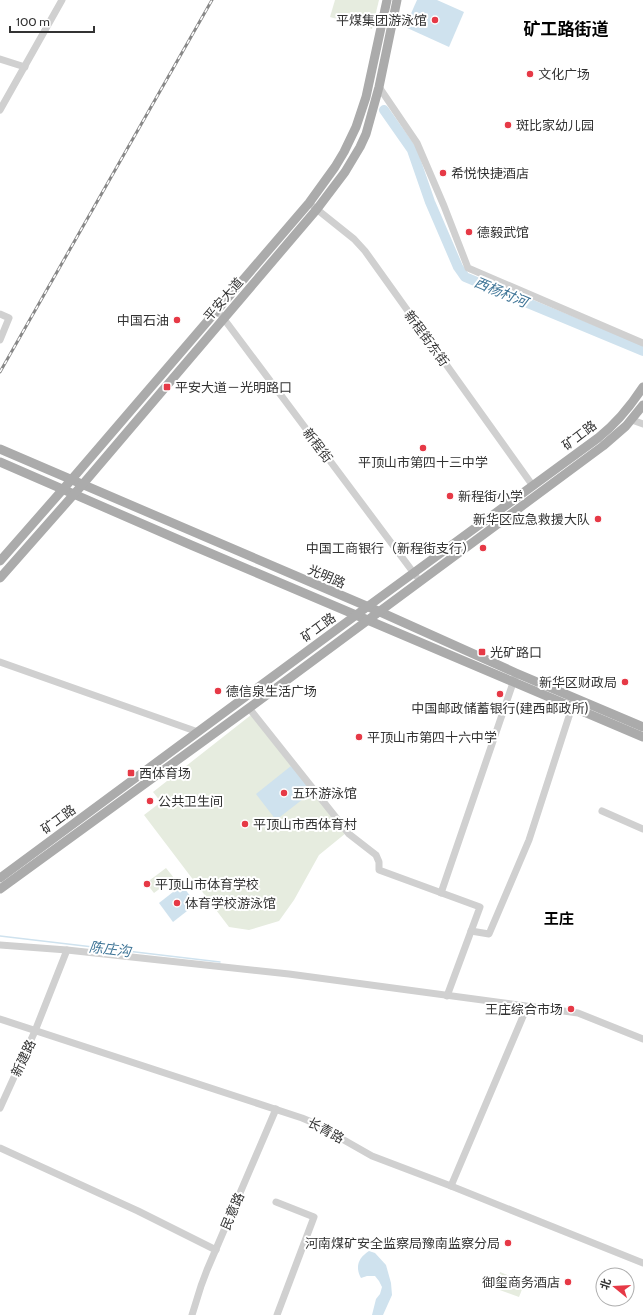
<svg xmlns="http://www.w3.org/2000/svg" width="643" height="1315" font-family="Cabin,'Noto Sans SC',sans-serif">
  <rect width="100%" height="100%" fill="#fff"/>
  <!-- green -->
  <g fill="#e6ecdf">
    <polygon points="335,0 379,0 372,29 330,17"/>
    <polygon points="251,715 346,833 319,855 294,900 279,921 249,930 229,927 144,815 161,802 153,792"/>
    <polygon points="166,868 174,878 154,893 146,883"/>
    <polygon points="500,1272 525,1282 519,1297 494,1288"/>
  </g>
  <!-- water -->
  <g fill="#cfe2ee">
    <polygon points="417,0 437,0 464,12 449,47 405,27"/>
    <polygon points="291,766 312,792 276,820 256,794"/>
    <polygon points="182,885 196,904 173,922 159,903"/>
    <path d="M369,1251l6,2 11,12 5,18 1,12 -9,20h-11l4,-16 4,-5 2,-7 -3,-6 -4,-5h-8l-6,2c-6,-11 -3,-20 8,-27z"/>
  </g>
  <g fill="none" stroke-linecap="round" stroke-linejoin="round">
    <!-- stream -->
    <polyline stroke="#cfe2ee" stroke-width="1.5" points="0,936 220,962"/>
    <!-- river -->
    <polyline stroke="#cfe2ee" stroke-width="10" points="384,110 412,150 430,202 458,267 465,277 643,351"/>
    <!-- minor -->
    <g stroke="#d0d0d0" stroke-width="7">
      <polyline points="0,59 25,67"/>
      <polyline points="379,87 417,143 444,206 468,268 643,343"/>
      <polyline points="0,110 62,0"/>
      <polyline points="314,207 354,239 365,251 533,486"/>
      <polyline points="0,314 9,318 0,340"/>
      <polyline points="221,315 416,576"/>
      <polyline points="632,420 643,424"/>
      <polyline points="0,662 198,732"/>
      <polyline points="249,708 349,834 376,855 379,862 379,870 480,907 447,996"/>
      <polyline points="602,811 643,829"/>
      <polyline points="441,893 515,677"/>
      <polyline points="471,931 489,934 529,840 572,707"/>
      <polyline points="0,945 67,950 289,974 578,1013 643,1039"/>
      <polyline points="0,1019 302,1118 314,1123 372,1156 451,1186 643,1263"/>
      <polyline points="0,1108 35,1031 67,950"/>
      <polyline points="0,1148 138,1211 216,1250"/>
      <polyline points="451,1186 527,1007"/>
      <polyline points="276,1202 314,1217 277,1315"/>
      <polyline points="192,1315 201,1286 207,1270 276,1109"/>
    </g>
    <!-- major -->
    <g stroke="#ababab" stroke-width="9">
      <polyline points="0,449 378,611 516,673 643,727"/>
      <polyline points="0,462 191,545 643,737"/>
      <polyline points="0,561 72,479 309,203 335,167 344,152 356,127 366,97 387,0"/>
      <polyline points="0,578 83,484 317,209 345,172 360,147 366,134 379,87 397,0"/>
      <path d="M0,878l367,-271 231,-169c19,-15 32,-31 45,-51"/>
      <polyline points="0,889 249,708 603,446 626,426 643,405"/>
    </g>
    <!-- rail casing -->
    <g stroke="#888" stroke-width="3">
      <polyline id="rail" points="0,372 212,0"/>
    </g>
    <!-- rail -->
    <use href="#rail" stroke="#fff" stroke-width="1.5" stroke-dasharray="4.5" stroke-linecap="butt"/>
  </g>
  <!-- markers -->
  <g fill="#e63946" stroke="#fff" stroke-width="1.5">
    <circle cx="435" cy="20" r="4"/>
    <circle cx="530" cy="74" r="4"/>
    <circle cx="508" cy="125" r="4"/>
    <circle cx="443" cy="173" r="4"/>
    <circle cx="469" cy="232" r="4"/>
    <circle cx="177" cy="320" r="4"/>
    <rect x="163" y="383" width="8" height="8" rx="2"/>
    <circle cx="423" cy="448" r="4"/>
    <circle cx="450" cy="496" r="4"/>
    <circle cx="598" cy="519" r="4"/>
    <circle cx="483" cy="548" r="4"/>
    <rect x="478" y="648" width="8" height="8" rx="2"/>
    <circle cx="625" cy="682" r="4"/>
    <circle cx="218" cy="691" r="4"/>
    <circle cx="500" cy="694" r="4"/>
    <circle cx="359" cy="737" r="4"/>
    <rect x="127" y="769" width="8" height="8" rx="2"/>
    <circle cx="284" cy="793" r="4"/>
    <circle cx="150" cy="801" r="4"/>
    <circle cx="245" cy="824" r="4"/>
    <circle cx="147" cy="884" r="4"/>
    <circle cx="177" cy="903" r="4"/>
    <circle cx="571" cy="1009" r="4"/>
    <circle cx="508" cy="1243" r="4"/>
    <circle cx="568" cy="1282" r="4"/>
  </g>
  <g text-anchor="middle" stroke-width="4" stroke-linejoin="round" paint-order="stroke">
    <!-- poi labels -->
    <g font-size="13" fill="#333" stroke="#fff" text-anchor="start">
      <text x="427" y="25" text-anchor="end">平煤集团游泳馆</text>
      <text x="538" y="79">文化广场</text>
      <text x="516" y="130">斑比家幼儿园</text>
      <text x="451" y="178">希悦快捷酒店</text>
      <text x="477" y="237">德毅武馆</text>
      <text x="169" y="325" text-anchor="end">中国石油</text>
      <text x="175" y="392">平安大道－光明路口</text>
      <text x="423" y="467" text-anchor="middle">平顶山市第四十三中学</text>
      <text x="458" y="501">新程街小学</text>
      <text x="590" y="524" text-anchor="end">新华区应急救援大队</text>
      <text x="475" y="553" text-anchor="end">中国工商银行（新程街支行）</text>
      <text x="490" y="657">光矿路口</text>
      <text x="617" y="687" text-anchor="end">新华区财政局</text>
      <text x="226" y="696">德信泉生活广场</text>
      <text x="500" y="713" text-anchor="middle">中国邮政储蓄银行(建西邮政所)</text>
      <text x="367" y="742">平顶山市第四十六中学</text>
      <text x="139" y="778">西体育场</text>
      <text x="292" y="798">五环游泳馆</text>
      <text x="158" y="806">公共卫生间</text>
      <text x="253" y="829">平顶山市西体育村</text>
      <text x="155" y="889">平顶山市体育学校</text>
      <text x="185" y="908">体育学校游泳馆</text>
      <text x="563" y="1014" text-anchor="end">王庄综合市场</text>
      <text x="500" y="1248" text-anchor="end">河南煤矿安全监察局豫南监察分局</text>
      <text x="560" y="1287" text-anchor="end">御玺商务酒店</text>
    </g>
    <!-- street labels -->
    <g font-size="13" fill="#333" stroke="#fff">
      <text transform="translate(223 299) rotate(-49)" y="5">平安大道</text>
      <text transform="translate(427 338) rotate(54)" y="5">新程街东街</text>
      <text transform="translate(579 435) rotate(-37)" y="5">矿工路</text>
      <text transform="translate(318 445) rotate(53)" y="5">新程街</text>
      <text transform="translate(327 576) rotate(23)" y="5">光明路</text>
      <text transform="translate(318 627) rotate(-36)" y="5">矿工路</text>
      <text transform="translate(58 819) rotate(-36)" y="5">矿工路</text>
      <text transform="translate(23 1058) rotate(-65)" y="5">新建路</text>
      <text transform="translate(326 1130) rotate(28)" y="5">长青路</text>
      <text transform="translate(232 1211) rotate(-67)" y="5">民意路</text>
    </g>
    <!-- water labels -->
    <g font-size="14" font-style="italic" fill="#3f7597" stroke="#fff">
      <text transform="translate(501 292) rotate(23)" y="5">西杨村河</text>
      <text transform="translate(110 949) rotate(7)" y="5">陈庄沟</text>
    </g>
    <!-- quarter labels -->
    <g font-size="15" font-weight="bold" fill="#000" stroke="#fff">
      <text x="559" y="924">王庄</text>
    </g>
    <!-- district labels -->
    <g font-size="17" font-weight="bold" fill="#000" stroke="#fff">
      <text x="566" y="35">矿工路街道</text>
    </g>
  </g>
  <!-- north arrow -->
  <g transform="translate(615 1287) rotate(288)"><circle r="19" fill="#ffffff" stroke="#adadad"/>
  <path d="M0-3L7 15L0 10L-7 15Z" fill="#e63946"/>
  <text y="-6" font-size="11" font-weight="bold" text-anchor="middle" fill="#333333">北</text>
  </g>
  <!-- scale -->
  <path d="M10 26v6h84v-6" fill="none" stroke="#333333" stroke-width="2"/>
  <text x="16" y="26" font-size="12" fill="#333333" stroke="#ffffff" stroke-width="3" paint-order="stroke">100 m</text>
</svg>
